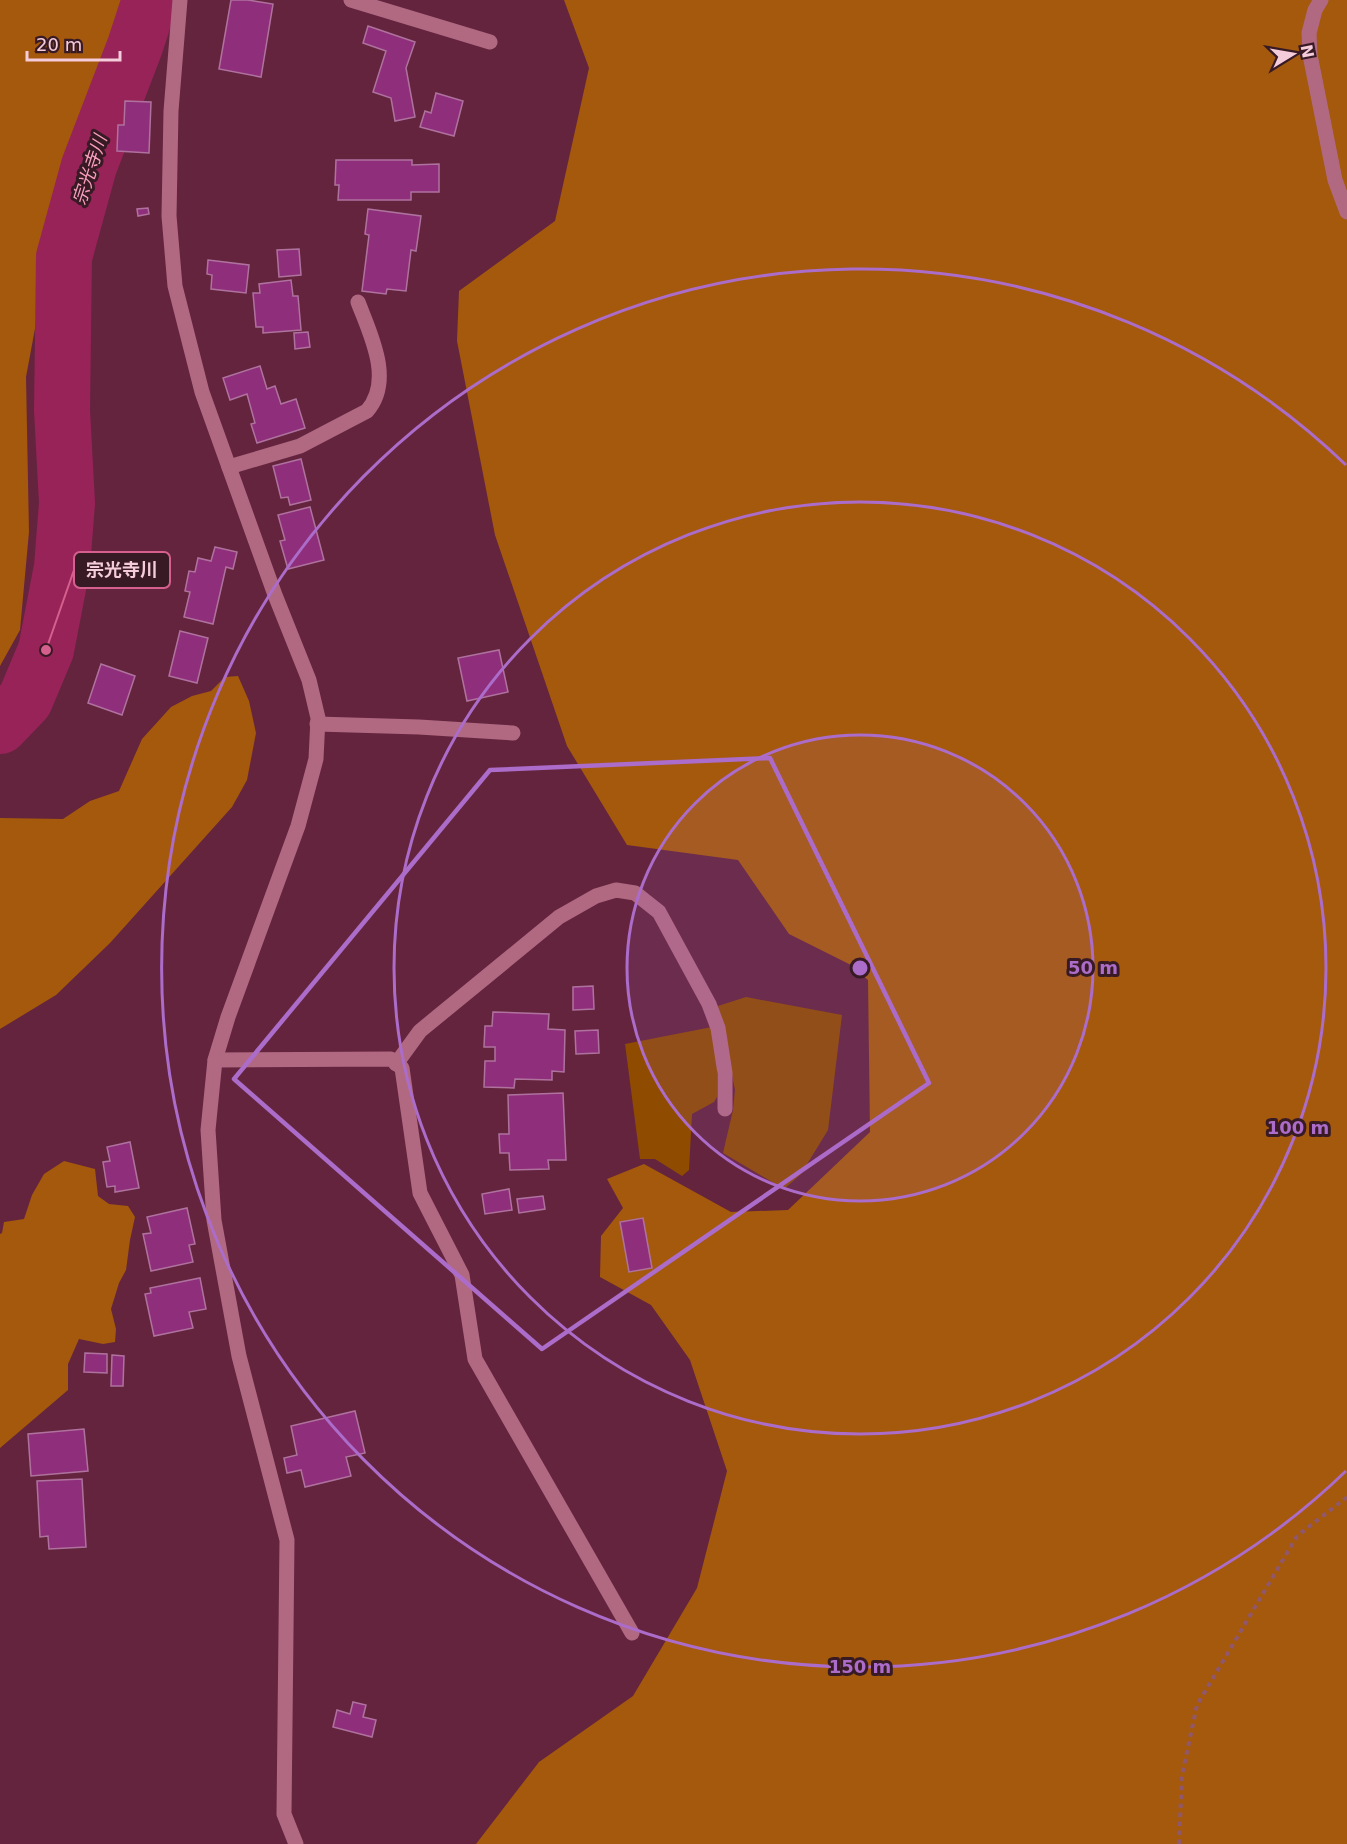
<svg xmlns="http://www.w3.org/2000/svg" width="1347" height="1844" font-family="'DejaVu Sans','Noto Sans JP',sans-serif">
  <rect width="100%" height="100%" fill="#64243e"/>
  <!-- green -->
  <g fill="#8f4b00">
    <polygon points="746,997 842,1015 828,1130 801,1174 784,1189 723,1153 733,1110 735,1090 718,1006"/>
    <polygon points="712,1027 717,1053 717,1097 714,1102 692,1114 689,1170 682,1176 655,1159 640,1159 625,1044"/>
  </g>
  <!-- forest -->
  <g fill="#a4590c">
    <polygon points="0,0 123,0 128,4 124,30 89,115 56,216 26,377 29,532 20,630 0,666"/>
    <polygon points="564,0 1347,0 1347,1844 476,1844 539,1762 633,1696 697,1588 727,1471 690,1360 651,1305 600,1277 601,1236 623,1208 607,1179 644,1164 731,1212 788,1210 870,1132 868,980 851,965 789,934 738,860 627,845 567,746 495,535 457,341 459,291 555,221 589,68"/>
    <polygon points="238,676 249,701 256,733 247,780 232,807 110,943 56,995 0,1029 0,818 63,819 90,801 119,791 142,739 171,707 192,696 211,691 225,677"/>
    <polygon points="64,1161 95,1169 98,1196 109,1204 128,1206 135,1217 130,1240 126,1270 119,1283 111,1309 116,1329 115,1342 103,1344 79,1339 68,1364 68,1390 0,1448 0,1234 2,1233 4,1222 24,1219 32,1195 44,1174"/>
  </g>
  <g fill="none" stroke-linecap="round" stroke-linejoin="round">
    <!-- river -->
    <polyline stroke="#972358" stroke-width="56" points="0,726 25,700 46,650 62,567 67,503 62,410 64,257 89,166 135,46 150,0"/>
  </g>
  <!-- building -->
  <g fill="#8f2e7a" stroke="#af729e" stroke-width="1.5">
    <polygon points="231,0 248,0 273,4 261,77 219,69"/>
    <polygon points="368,26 415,42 406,68 415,117 395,121 391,98 373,92 386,51 363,43"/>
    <polygon points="436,93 463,101 454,136 420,127 425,111 431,113"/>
    <polygon points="125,101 151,102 149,153 117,151 118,125 124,125"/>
    <polygon points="336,160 412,160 412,165 439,164 439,192 411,192 411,200 338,200 339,185 335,185"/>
    <polygon points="148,208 149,214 138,216 137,209"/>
    <polygon points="368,209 421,216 416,251 411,250 406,291 387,289 386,294 362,291 369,235 365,234"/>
    <polygon points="299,249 301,275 279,277 277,250"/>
    <polygon points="208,260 249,265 246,293 211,289 212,275 207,274"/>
    <polygon points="291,280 293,296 298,296 301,330 263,333 263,327 256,327 253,293 260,293 259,284"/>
    <polygon points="308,332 310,347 295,349 294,333"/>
    <polygon points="260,366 267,389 275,386 281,404 296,399 305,428 257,443 251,424 255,423 247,394 230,400 223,378"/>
    <polygon points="301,459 311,500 290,505 288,497 281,498 273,466"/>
    <polygon points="310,507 324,560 288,569 280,541 285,540 278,515"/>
    <polygon points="215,547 237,552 233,569 226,567 213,624 184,617 190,592 185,591 189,571 195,572 198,558 211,561"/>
    <polygon points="180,631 208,638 197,683 169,676"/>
    <polygon points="499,650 508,692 467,701 458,658"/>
    <polygon points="101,664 135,676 122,715 88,703"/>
    <polygon points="593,986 594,1009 573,1010 573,987"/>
    <polygon points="493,1012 549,1014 548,1029 565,1030 564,1072 552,1071 552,1080 515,1079 514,1088 484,1087 485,1061 495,1061 495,1047 484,1047 485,1026 492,1026"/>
    <polygon points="598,1030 599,1053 576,1054 575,1031"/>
    <polygon points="563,1093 566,1160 548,1160 549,1169 510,1170 509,1153 500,1153 499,1134 509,1134 508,1095"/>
    <polygon points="130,1142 139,1188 115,1192 115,1186 107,1187 103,1162 110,1161 107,1147"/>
    <polygon points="509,1189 512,1210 485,1214 482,1194"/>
    <polygon points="543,1196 545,1209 519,1213 517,1199"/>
    <polygon points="187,1208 195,1244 189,1245 193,1262 151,1271 143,1234 151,1233 147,1217"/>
    <polygon points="643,1218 652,1268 629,1272 620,1222"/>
    <polygon points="200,1278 206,1309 189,1312 193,1328 154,1336 145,1294 151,1293 150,1288"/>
    <polygon points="85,1353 107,1354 107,1373 84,1372"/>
    <polygon points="112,1355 124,1356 123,1386 111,1386"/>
    <polygon points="355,1411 365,1453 346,1457 351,1476 305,1487 301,1470 287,1473 284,1458 297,1455 291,1426"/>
    <polygon points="84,1429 88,1471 31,1476 28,1434"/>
    <polygon points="82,1479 86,1547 49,1549 48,1536 40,1537 37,1481"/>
    <polygon points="353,1702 366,1705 363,1717 376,1720 372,1737 333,1727 337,1710 350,1714"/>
  </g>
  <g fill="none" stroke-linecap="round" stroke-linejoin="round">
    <!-- path -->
    <polyline stroke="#90576d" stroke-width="4" stroke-dasharray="4.5 4.5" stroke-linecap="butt" points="1179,1844 1182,1775 1197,1705 1297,1536 1347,1497"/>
    <!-- lane -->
    <g stroke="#b16982" stroke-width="15">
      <polyline points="351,0 490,42"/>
      <path d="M229,467l71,-21 67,-35c27,-31 3,-77 -9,-109"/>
      <polyline points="317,724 419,727 513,733"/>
      <polyline points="396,1064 420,1031 559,917 596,896 616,890 635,893 659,912 709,1004 718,1028 725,1073 725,1109"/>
    </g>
    <!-- street -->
    <g stroke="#b16982" stroke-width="15">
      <polyline points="180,0 171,111 169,216 175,286 202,392 275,595 309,680 318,718 316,759 298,826 228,1017 215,1060 208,1130 214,1220 239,1356 287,1540 284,1814 296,1844"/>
      <polyline points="1321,0 1315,10 1309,33 1310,55 1335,180 1347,212"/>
      <polyline points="215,1060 391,1059 402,1068 420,1193 462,1275 475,1359 632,1633"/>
    </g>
  </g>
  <!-- marked area -->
  <path fill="none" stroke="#ac6cc9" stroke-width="4.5" stroke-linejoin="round" d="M770,758l159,325 -387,266 -308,-270 256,-309z"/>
  <!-- distance rings -->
  <circle cx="860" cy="968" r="233" fill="#ac6cc9" fill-opacity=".12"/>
  <g fill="none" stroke="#ac6cc9" stroke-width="3">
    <circle cx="860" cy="968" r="233"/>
    <circle cx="860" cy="968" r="466"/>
    <path d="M1346 1471A699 699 0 1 1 1346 465"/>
  </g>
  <g text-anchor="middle" stroke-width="6" stroke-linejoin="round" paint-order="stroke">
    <!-- water labels -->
    <g font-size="18" font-style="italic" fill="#f99fbe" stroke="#381a25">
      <text transform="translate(90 170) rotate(-72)" y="6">宗光寺川</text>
    </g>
  </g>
  <circle cx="860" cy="968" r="9" fill="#ac6cc9" stroke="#381a25" stroke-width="3"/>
  <g font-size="18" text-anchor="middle" font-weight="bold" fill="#ac6cc9" stroke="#381a25" stroke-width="6" stroke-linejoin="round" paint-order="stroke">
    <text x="1093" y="974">50 m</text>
    <text x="1298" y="1134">100 m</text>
    <text x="860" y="1673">150 m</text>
  </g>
  <!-- callouts -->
  <path fill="none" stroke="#d6608d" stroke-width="2" d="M46 650L74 570"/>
  <circle fill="#d6608d" stroke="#381a25" stroke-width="2" cx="46" cy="650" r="6"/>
  <rect fill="#381a25" stroke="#d6608d" stroke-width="2" x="74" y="552" width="96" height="36" rx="6"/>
  <g font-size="18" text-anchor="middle" font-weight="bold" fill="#f5ccd9">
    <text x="122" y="576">宗光寺川</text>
  </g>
  <!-- north arrow -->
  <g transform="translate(1293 54) rotate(79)" stroke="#381a25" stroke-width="4.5" paint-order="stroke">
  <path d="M0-4.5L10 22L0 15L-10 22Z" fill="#f5ccd9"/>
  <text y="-9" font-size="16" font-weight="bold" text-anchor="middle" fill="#f5ccd9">N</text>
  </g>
  <!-- scale -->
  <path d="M27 51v9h93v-9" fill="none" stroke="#f5ccd9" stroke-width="3"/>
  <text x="36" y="51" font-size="18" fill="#f5ccd9" stroke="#381a25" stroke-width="4.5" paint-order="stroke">20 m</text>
</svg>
